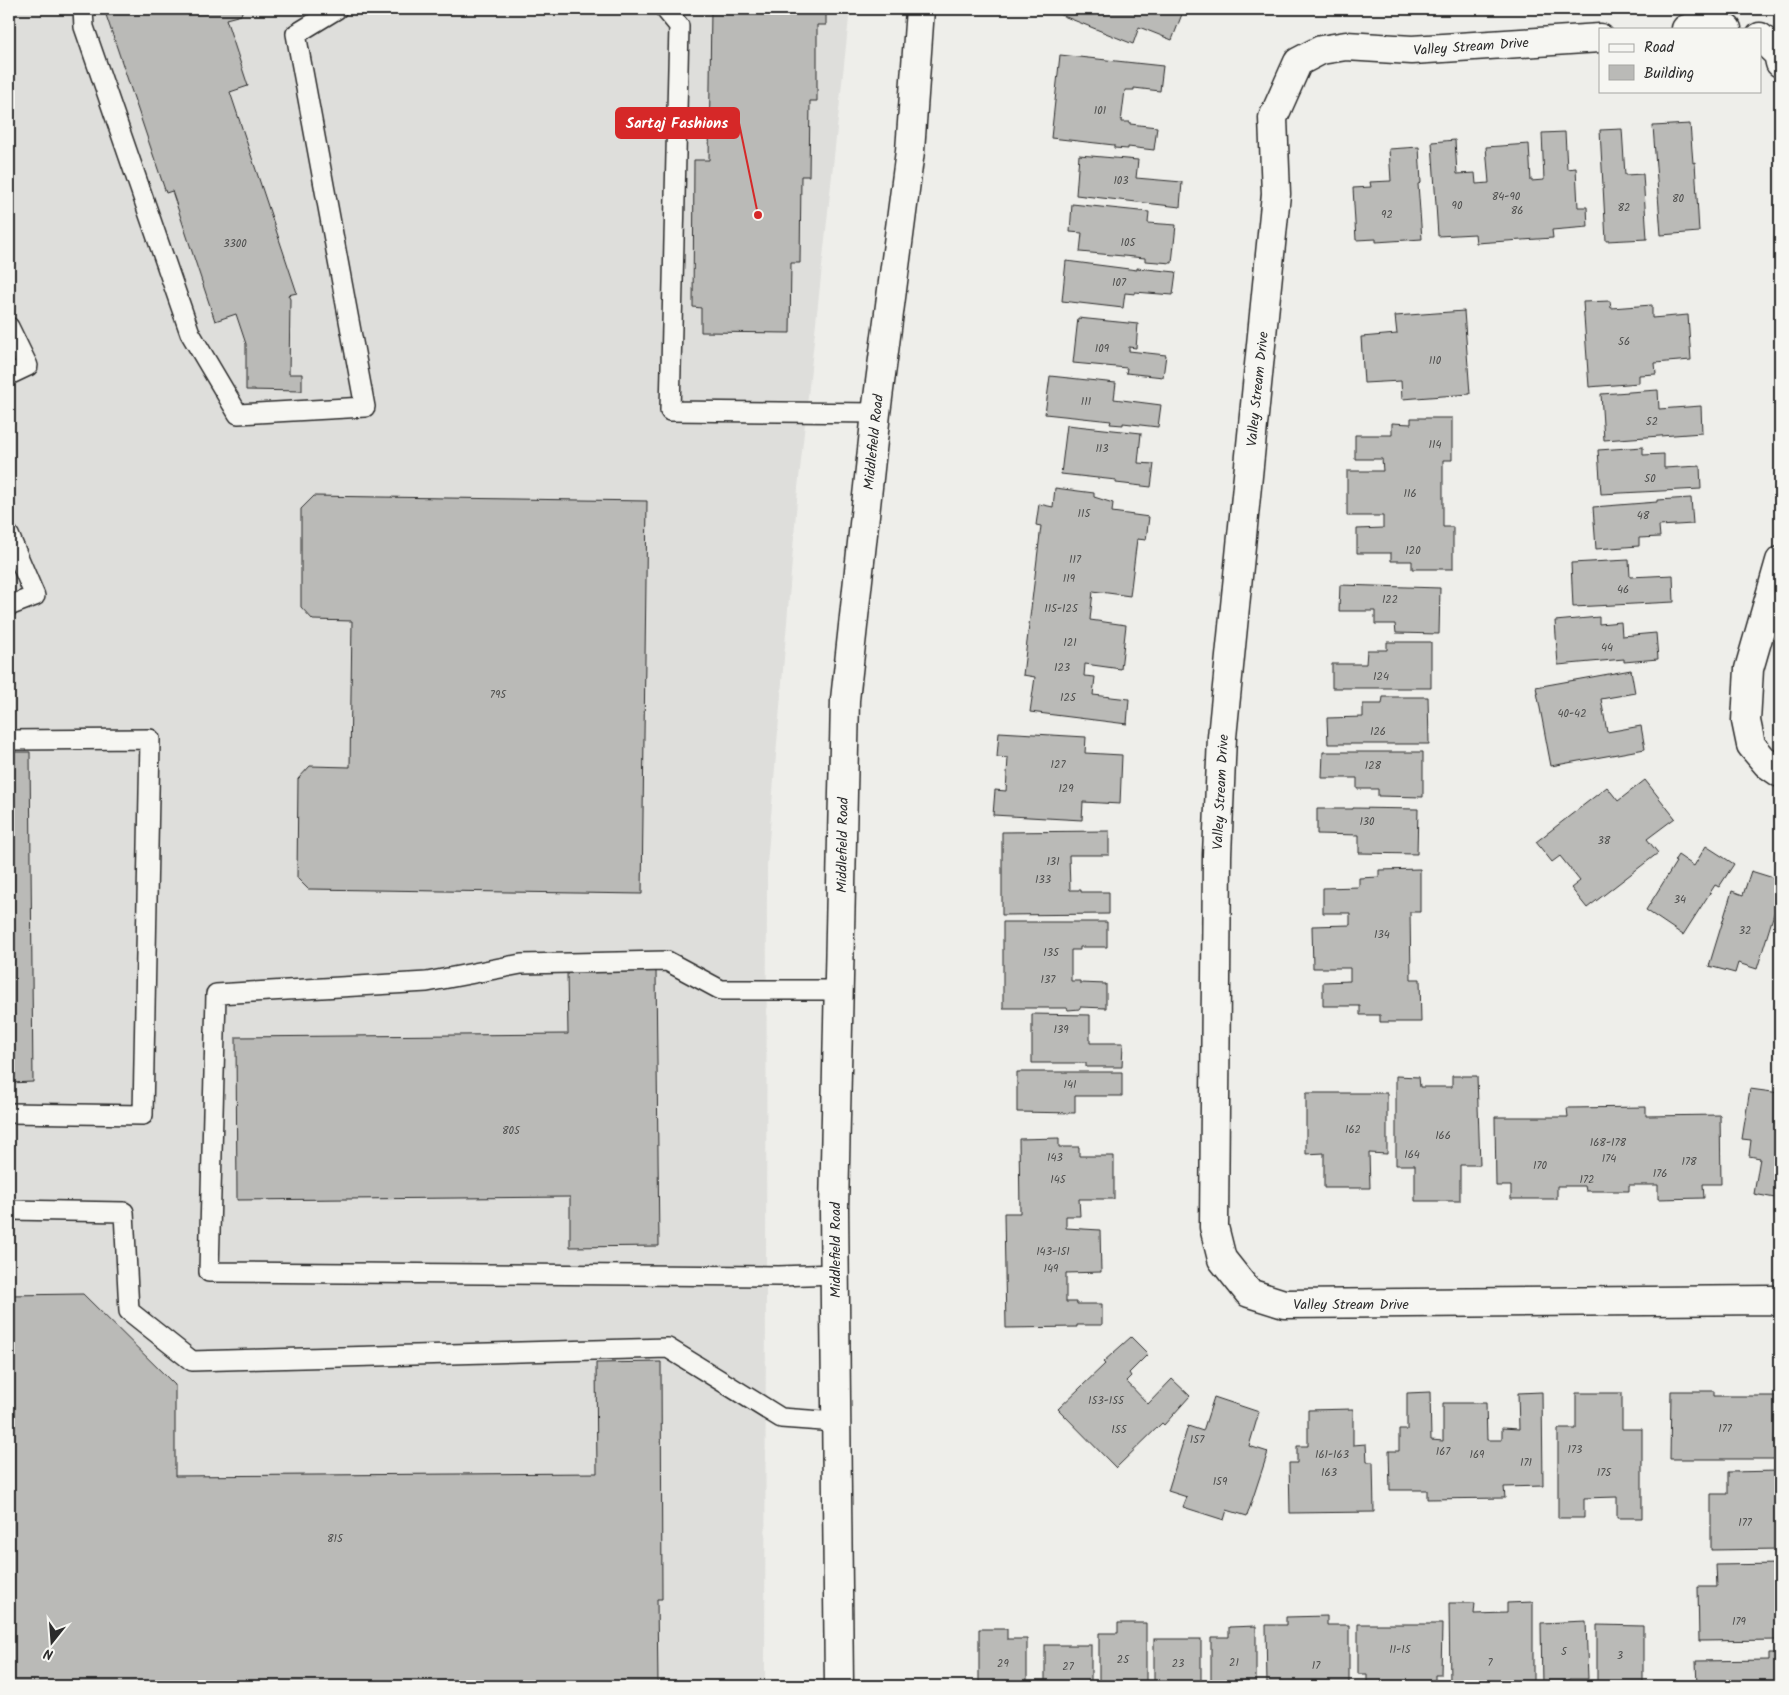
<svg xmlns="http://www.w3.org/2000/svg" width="1789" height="1695" font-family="Kalam,sans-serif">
  <rect width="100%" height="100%" fill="#eeeeea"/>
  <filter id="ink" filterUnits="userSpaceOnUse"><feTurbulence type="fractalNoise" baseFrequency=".02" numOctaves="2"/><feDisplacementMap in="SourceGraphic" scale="10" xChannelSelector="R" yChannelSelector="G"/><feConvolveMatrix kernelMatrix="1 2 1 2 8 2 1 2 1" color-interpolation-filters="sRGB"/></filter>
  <g filter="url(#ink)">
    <!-- built -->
    <polygon fill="#dededb" points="9,9 850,9 798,488 767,865 765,1686 9,1686"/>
    <!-- building -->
    <g fill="#babab7" stroke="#2b2b2b">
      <polygon points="104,9 243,9 241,15 226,19 248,86 230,92 297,293 288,295 290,299 289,374 302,374 302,391 246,390 246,344 236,314 215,321 172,191 166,193"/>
      <polygon points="711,9 826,9 826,25 817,25 817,101 810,101 809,176 801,176 800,263 791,263 790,333 701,332 701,308 693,307 694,160 709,160"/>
      <polygon points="1051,9 1184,9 1172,40 1139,27 1133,44 1051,11"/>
      <polygon points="1060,55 1163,66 1160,91 1134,88 1134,90 1125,90 1121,122 1130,122 1130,124 1157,127 1154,150 1128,147 1128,149 1114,148 1114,145 1051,138"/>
      <polygon points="1690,124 1693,163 1695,162 1699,232 1661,235 1653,126"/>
      <polygon points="1622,129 1625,175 1643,174 1647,239 1606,241 1600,130"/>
      <polygon points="1565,132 1567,169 1576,168 1578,207 1587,207 1588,227 1552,230 1553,238 1476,243 1475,234 1438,236 1432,142 1455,140 1457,174 1475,173 1476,184 1489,183 1486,147 1529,144 1531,181 1544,180 1542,133"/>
      <polygon points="1419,147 1421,183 1418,184 1422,239 1376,242 1376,239 1356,240 1353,188 1371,187 1370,182 1391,181 1389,149"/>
      <polygon points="1079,155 1138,160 1136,178 1182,182 1180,207 1076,195"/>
      <polygon points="1072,204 1149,212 1148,223 1176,225 1172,263 1145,261 1145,258 1080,252 1082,233 1070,232"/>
      <polygon points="1066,261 1137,270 1137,268 1176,272 1173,295 1135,292 1135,294 1125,293 1123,308 1062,301"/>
      <polygon points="1610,301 1611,308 1652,305 1652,318 1688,315 1691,360 1655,363 1656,374 1639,375 1639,383 1589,387 1583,302"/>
      <polygon points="1464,311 1470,394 1402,399 1401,381 1364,383 1361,337 1397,334 1395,316"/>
      <polygon points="1078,318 1138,324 1136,348 1129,347 1129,351 1166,355 1163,377 1126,373 1127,368 1073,363"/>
      <polygon points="1050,376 1116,383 1114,399 1161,405 1158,427 1123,423 1123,425 1110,424 1111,421 1045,414"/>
      <polygon points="1658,390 1659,409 1701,406 1702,433 1604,440 1601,394"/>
      <polygon points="1411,418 1452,418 1452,460 1443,460 1443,527 1453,527 1453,569 1412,569 1412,561 1391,561 1391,553 1357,553 1357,529 1383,528 1383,516 1347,516 1347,471 1383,471 1382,459 1355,459 1355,435 1392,435 1392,423 1411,424"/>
      <polygon points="1067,425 1141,433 1138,463 1154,464 1151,487 1116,483 1116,480 1061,474"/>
      <polygon points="1643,447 1643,455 1664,454 1664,468 1700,466 1701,489 1601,494 1598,450"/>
      <polygon points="1055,488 1094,493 1094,497 1113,503 1112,512 1149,517 1146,540 1137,539 1130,596 1093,591 1090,620 1126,625 1121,669 1085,664 1084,676 1095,677 1093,695 1129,699 1127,724 1030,712 1035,677 1023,675 1041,526 1036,525 1039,504 1053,507"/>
      <polygon points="314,496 647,501 642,894 308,889 297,878 298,779 310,766 350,767 352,621 313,620 301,607 301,509"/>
      <polygon points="1691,498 1693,524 1659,526 1660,537 1639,538 1639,546 1596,549 1593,507 1657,502 1657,500"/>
      <polygon points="1629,560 1630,577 1673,575 1674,602 1573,607 1571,563"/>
      <polygon points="1340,585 1440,588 1439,634 1396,633 1395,624 1375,624 1375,611 1339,611"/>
      <polygon points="1599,617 1599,624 1621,622 1622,636 1656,633 1658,659 1624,662 1624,659 1558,665 1555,621"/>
      <polygon points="1387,642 1431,642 1431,688 1332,688 1332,664 1366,664 1367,650 1387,650"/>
      <polygon points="1631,670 1635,693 1601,699 1607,732 1641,726 1645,749 1551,766 1536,687"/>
      <polygon points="1383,697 1428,697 1429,744 1328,744 1327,718 1363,717 1363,704 1382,704"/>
      <polygon points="999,732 1086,737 1085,753 1122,755 1120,804 1083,802 1082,820 993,815 995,790 1006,791 1008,758 997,757"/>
      <polygon points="9,752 30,752 33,1082 9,1083"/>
      <polygon points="1323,752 1423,752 1423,797 1378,796 1378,789 1357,789 1357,778 1322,778"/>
      <polygon points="1645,780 1675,818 1647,839 1658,853 1587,908 1571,888 1580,881 1560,856 1552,862 1536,842 1607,787 1618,801"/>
      <polygon points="1353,808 1418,809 1417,854 1359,853 1359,835 1317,834 1317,809 1353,809"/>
      <polygon points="1109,831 1109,855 1069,855 1070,890 1081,890 1081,892 1109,892 1109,914 1002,915 1002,832"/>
      <polygon points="1706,846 1734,864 1719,887 1715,885 1683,935 1646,910 1676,862 1674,861 1678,855 1694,866"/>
      <polygon points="1420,869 1420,912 1410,912 1411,979 1420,979 1421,1022 1380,1022 1380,1015 1360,1015 1360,1006 1323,1006 1323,982 1350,981 1350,968 1313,968 1312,926 1350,925 1350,913 1323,913 1323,888 1359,887 1359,878 1379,877 1379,870"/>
      <polygon points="1751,871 1780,880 1780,894 1757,969 1738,963 1735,973 1709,966 1732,891 1743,895"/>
      <polygon points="1003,922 1107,922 1107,947 1080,947 1080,950 1071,950 1071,981 1080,981 1080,983 1106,984 1106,1008 1080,1007 1080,1009 1068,1010 1067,1008 1003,1008"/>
      <polygon points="656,970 659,1246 570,1247 570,1197 237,1200 236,1037 568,1034 567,971"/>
      <polygon points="1032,1014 1090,1015 1090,1043 1123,1043 1122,1067 1086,1067 1086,1063 1032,1063"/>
      <polygon points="1017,1072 1122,1072 1122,1096 1075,1096 1075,1113 1017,1112"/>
      <polygon points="1396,1076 1419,1077 1420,1087 1452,1087 1452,1076 1477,1076 1480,1165 1460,1165 1460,1201 1415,1201 1415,1165 1396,1165"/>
      <polygon points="1750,1089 1780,1093 1780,1199 1754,1194 1760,1158 1749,1156 1751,1140 1742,1139"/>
      <polygon points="1306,1093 1387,1093 1387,1154 1369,1153 1370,1188 1324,1188 1324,1153 1306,1154"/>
      <polygon points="1646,1107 1646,1116 1720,1115 1721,1184 1703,1184 1704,1198 1658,1199 1658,1185 1629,1185 1629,1191 1586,1191 1585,1186 1557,1186 1557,1199 1511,1199 1511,1186 1496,1186 1495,1117 1568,1117 1567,1108"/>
      <polygon points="1059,1138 1059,1147 1079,1147 1079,1156 1114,1156 1114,1199 1079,1199 1080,1216 1066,1216 1066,1228 1100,1230 1101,1272 1066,1273 1066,1302 1077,1302 1077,1304 1102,1304 1102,1325 1077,1325 1077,1327 1006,1328 1004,1213 1020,1213 1019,1139"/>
      <polygon points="83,1294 175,1385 175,1476 597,1473 596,1363 661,1362 662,1599 657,1599 658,1686 9,1686 9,1295"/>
      <polygon points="1131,1337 1148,1354 1129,1373 1131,1376 1126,1381 1148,1404 1172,1379 1190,1396 1164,1425 1162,1423 1116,1468 1058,1409 1105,1364 1103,1362"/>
      <polygon points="1671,1391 1714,1391 1714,1396 1780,1396 1780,1459 1670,1459"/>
      <polygon points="1430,1392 1431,1440 1443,1441 1443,1403 1486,1403 1487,1440 1502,1440 1502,1428 1519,1429 1518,1393 1542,1392 1543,1486 1504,1487 1505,1498 1427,1499 1427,1490 1390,1490 1389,1451 1399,1451 1399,1430 1407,1430 1407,1393"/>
      <polygon points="1576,1393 1622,1393 1622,1429 1642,1429 1642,1518 1617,1518 1617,1497 1584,1498 1584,1518 1558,1518 1558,1429 1576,1429"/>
      <polygon points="1214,1397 1259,1412 1249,1446 1268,1452 1247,1516 1227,1510 1224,1520 1183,1507 1187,1497 1168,1491 1188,1426 1203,1431"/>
      <polygon points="1353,1409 1353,1445 1366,1444 1367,1462 1373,1462 1374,1512 1290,1513 1289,1463 1297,1463 1297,1446 1308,1446 1308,1410"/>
      <polygon points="1780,1471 1780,1549 1711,1550 1711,1494 1728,1494 1728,1472"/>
      <polygon points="1780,1564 1780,1595 1777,1595 1778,1601 1780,1601 1780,1646 1778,1646 1778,1640 1699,1641 1698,1587 1717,1587 1716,1565"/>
      <polygon points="1533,1602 1533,1686 1450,1686 1449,1603 1475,1603 1474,1614 1507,1613 1507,1603"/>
      <polygon points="1327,1616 1327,1625 1349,1625 1349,1686 1267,1686 1266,1625 1286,1625 1286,1617"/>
      <polygon points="1586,1621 1588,1679 1569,1679 1569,1686 1542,1686 1541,1623"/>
      <polygon points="1118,1623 1146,1623 1146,1686 1099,1686 1099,1633 1118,1633"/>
      <polygon points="1358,1624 1442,1624 1441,1675 1435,1675 1435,1686 1367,1686 1367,1674 1358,1674"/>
      <polygon points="1597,1625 1643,1626 1643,1684 1597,1686"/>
      <polygon points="1256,1626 1256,1686 1211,1686 1211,1637 1229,1637 1229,1627"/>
      <polygon points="979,1629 1007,1629 1007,1639 1027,1639 1027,1686 979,1686"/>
      <rect x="1154" y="1639" width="47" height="47"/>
      <rect x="1045" y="1645" width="46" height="41"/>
      <polygon points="1769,1653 1780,1653 1780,1686 1697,1686 1696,1661 1769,1660"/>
    </g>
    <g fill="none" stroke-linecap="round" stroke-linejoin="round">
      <!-- lane casing -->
      <g stroke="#2b2b2b" stroke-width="22">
        <g id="lane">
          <polyline points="83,9 84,27 190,333 238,414 365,407 296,34 337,9"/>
          <polyline points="665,9 679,26 670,411 876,413"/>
          <polyline points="9,327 28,366 9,375"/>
          <polyline points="9,535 35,596 9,606"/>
          <polyline points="9,740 150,739 143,1115 9,1113"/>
          <polyline points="9,1210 124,1212 129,1311 192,1361 668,1348 781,1418 836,1422"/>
          <polyline points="835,1274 779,1276 209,1272 216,994 427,982 521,964 667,961 721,990 839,990"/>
        </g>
      </g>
      <!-- street casing -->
      <g stroke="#2b2b2b" stroke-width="31">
        <g id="street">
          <polyline points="1686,29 1705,23 1727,29"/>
          <polyline points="1760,37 1778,54 1780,63"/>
          <polyline points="1600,38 1412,50 1346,46 1321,50 1298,62 1273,118 1276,194 1222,737 1217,855 1214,1227 1222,1259 1249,1293 1284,1304 1775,1300 1780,1303"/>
          <polyline points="1780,561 1749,669 1746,721 1751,745 1767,764 1780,773"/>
        </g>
      </g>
      <!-- secondary casing -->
      <g stroke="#2b2b2b" stroke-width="31">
        <polyline id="secondary" points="839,1686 834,1209 845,700 876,413 910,151 920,9"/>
      </g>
      <!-- lane -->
      <use href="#lane" stroke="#f6f6f2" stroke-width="19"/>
      <!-- street -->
      <use href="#street" stroke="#f6f6f2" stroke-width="28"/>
      <!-- secondary -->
      <use href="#secondary" stroke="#f6f6f2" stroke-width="28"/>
    </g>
  </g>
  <g text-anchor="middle" stroke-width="4" stroke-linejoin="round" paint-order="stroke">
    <!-- number labels -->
    <g font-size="11" fill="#4f4f4e">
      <text x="1100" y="114">101</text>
      <text x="1121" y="184">103</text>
      <text x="1506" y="200">84-90</text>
      <text x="1678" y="202">80</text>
      <text x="1457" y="209">90</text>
      <text x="1624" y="211">82</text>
      <text x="1517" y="214">86</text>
      <text x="1387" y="218">92</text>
      <text x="1128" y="246">105</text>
      <text x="235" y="247">3300</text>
      <text x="1119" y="286">107</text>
      <text x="1624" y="345">56</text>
      <text x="1102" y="352">109</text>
      <text x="1435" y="364">110</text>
      <text x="1086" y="405">111</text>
      <text x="1652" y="425">52</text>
      <text x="1435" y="448">114</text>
      <text x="1102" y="452">113</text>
      <text x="1650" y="482">50</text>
      <text x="1410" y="497">116</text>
      <text x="1084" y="517">115</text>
      <text x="1643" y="519">48</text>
      <text x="1413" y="554">120</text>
      <text x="1075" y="563">117</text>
      <text x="1069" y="582">119</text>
      <text x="1623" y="593">46</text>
      <text x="1390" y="603">122</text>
      <text x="1061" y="612">115-125</text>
      <text x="1070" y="646">121</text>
      <text x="1607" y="651">44</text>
      <text x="1062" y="671">123</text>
      <text x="1381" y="680">124</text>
      <text x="498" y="698">795</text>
      <text x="1068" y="701">125</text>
      <text x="1572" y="717">40-42</text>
      <text x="1378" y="735">126</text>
      <text x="1058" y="768">127</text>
      <text x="1373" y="769">128</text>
      <text x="1066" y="792">129</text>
      <text x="1367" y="825">130</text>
      <text x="1604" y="844">38</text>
      <text x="1053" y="865">131</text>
      <text x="1043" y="883">133</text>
      <text x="1680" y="903">34</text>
      <text x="1745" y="934">32</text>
      <text x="1382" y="938">134</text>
      <text x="1051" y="956">135</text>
      <text x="1048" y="983">137</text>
      <text x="1061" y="1033">139</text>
      <text x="1070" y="1088">141</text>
      <text x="1353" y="1133">162</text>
      <text x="511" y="1134">805</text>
      <text x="1443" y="1139">166</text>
      <text x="1608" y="1146">168-178</text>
      <text x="1412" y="1158">164</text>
      <text x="1055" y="1161">143</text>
      <text x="1609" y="1162">174</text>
      <text x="1689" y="1165">178</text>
      <text x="1540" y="1169">170</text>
      <text x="1660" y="1177">176</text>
      <text x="1058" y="1183">145</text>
      <text x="1587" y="1183">172</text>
      <text x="1053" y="1255">143-151</text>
      <text x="1051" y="1272">149</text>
      <text x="1106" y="1404">153-155</text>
      <text x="1725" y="1432">177</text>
      <text x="1119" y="1433">155</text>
      <text x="1197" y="1443">157</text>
      <text x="1575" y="1453">173</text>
      <text x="1443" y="1455">167</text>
      <text x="1332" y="1458">161-163</text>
      <text x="1477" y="1458">169</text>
      <text x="1526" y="1466">171</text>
      <text x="1329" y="1476">163</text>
      <text x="1604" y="1476">175</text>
      <text x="1220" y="1485">159</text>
      <text x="1745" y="1526">177</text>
      <text x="335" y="1542">815</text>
      <text x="1739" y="1625">179</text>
      <text x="1400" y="1653">11-15</text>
      <text x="1564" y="1655">5</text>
      <text x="1620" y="1659">3</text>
      <text x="1123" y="1663">25</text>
      <text x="1234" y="1666">21</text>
      <text x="1490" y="1666">7</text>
      <text x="1003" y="1667">29</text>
      <text x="1178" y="1667">23</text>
      <text x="1316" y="1669">17</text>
      <text x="1068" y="1670">27</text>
    </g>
    <!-- street labels -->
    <g font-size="14" fill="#2b2b2b" stroke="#f6f6f2">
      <text transform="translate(1471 46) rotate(-4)" y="5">Valley Stream Drive</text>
      <text transform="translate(1257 389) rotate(-84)" y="5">Valley Stream Drive</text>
      <text transform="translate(873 442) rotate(-84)" y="5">Middlefield Road</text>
      <text transform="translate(1220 792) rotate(-87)" y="5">Valley Stream Drive</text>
      <text transform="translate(842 845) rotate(-89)" y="5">Middlefield Road</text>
      <text transform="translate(835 1250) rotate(-90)" y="5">Middlefield Road</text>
      <text x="1351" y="1309">Valley Stream Drive</text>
    </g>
  </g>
  <!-- callouts -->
  <path fill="none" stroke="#d62828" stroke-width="2" d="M758 215L739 123"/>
  <circle fill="#d62828" stroke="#f6f6f2" stroke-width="2" cx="758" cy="215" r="5"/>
  <rect fill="#d62828" stroke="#d62828" stroke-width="2" x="616" y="108" width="123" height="30" rx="5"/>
  <g font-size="15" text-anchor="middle" font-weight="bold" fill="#fff">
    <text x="677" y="128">Sartaj Fashions</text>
  </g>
  <!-- margin -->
  <rect width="1789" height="1695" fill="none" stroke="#f6f6f2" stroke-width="30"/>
  <rect x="15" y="15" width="1759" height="1665" fill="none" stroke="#2b2b2b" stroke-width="2" filter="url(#ink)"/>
  <!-- legend -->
  <rect x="1599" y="28" width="162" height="65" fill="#f6f6f2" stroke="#a5a5a2"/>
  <rect x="1609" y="44" width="25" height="8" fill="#f6f6f2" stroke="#a5a5a2"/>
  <text x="1644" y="52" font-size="15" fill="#2b2b2b">Road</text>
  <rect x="1609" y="65" width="25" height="15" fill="#babab7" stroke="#a5a5a2"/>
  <text x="1644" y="78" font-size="15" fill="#2b2b2b">Building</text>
  <!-- north arrow -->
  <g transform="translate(52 1642) rotate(197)" stroke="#f6f6f2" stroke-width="4" paint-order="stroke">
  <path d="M0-4L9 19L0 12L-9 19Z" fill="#2b2b2b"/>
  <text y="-8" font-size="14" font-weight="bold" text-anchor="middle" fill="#2b2b2b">N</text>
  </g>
</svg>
